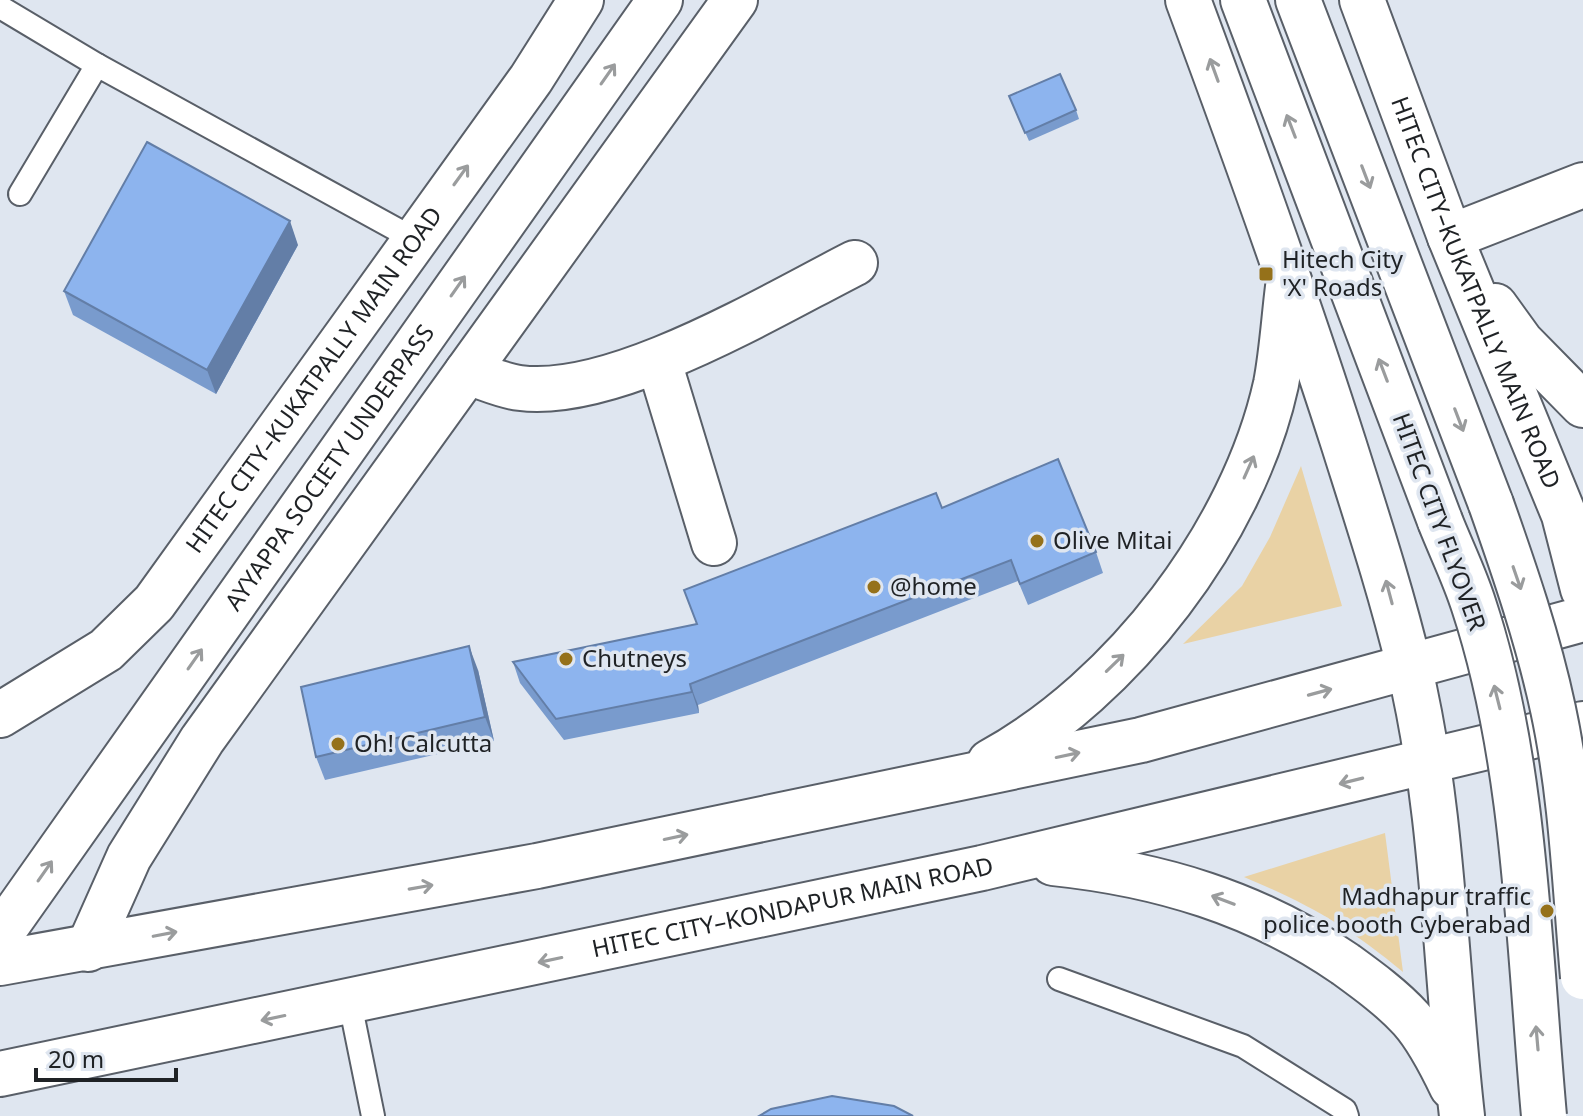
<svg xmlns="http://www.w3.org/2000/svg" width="1583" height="1116" font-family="'Noto Sans',sans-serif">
  <rect width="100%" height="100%" fill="#dfe6f0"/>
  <!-- green -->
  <g fill="#e9d2a5">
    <polygon points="1301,466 1342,606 1183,644 1242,586 1270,537"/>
    <path d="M1385,833l18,139c-56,-46 -93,-67 -159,-95z"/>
  </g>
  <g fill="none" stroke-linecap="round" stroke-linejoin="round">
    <!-- service casing -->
    <g stroke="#595f68" stroke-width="26">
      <g id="service">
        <polyline points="0,7 97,65 414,239"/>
        <polyline points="20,194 97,65"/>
        <polyline points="1059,979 1243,1046 1345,1110 1347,1116"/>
        <polyline points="350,1003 373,1116"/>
      </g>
    </g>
    <!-- minor casing -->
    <g stroke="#595f68" stroke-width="48">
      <g id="minor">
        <polyline points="1450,237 1583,185"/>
        <polyline points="659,362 714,543"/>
        <path d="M467,372c17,5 35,14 53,16 95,12 250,-82 335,-125"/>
        <polyline points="88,949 129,857 202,740 735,0"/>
      </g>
    </g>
    <!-- secondary casing -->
    <g stroke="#595f68" stroke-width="48">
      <g id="secondary">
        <path id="s1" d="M0,715l106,-65 48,-47 377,-524 50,-79"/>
        <path id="s2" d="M0,935l660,-935"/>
      </g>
    </g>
    <!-- primary casing -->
    <g stroke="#595f68" stroke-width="48">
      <g id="primary">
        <path d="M1188,0c55,148 108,295 156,445 23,73 47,146 65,221 35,146 36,301 53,450"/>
        <polyline points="1243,0 1440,521"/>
        <polyline points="1298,0 1491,504"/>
        <path id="s3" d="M1362,0l88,237 114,278 19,74"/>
        <polyline points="1495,306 1521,342 1583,405"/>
        <path d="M990,762c133,-73 253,-229 286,-378 6,-31 8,-65 12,-97"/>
        <path d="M1053,863c106,11 203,40 292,101 22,16 47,34 66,55 17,19 30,45 41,68"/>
        <polyline points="0,963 537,866 1141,740 1583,619"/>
        <path id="s4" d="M0,1074l982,-206 601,-144"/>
      </g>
    </g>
    <!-- service -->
    <use href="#service" stroke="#fff" stroke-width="22"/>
    <!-- minor -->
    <use href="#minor" stroke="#fff" stroke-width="44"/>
    <!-- secondary -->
    <use href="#secondary" stroke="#fff" stroke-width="44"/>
    <!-- primary -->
    <use href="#primary" stroke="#fff" stroke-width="44"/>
    <!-- primary-bridge casing -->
    <g stroke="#595f68" stroke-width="48" stroke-linecap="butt">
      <g id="primary-bridge">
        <path d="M1491,504c24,68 47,135 62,205 19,88 22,179 30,268"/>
        <path d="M1440,521c11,28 25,56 34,85 52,157 55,345 70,510"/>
      </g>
    </g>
    <!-- primary-bridge -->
    <use href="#primary-bridge" stroke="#fff" stroke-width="44"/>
  </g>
  <!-- wall -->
  <g fill="#799bcd">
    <polygon points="1013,104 1076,110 1079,119 1029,141"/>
    <polygon points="298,245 216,394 73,315 64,291"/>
    <polygon points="942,508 1096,552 1103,573 1028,605 1018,581 698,705 699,713 564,740 520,683 513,662 697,625"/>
    <polygon points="478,670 494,741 325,780 316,757"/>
  </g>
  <!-- shaded-wall -->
  <g fill="#637ea7">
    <polygon points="290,221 298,245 216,394 207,370"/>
    <polygon points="469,646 478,670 494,741 485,717"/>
    <polygon points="690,684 698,705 699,713 692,692"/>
  </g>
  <!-- building -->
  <g fill="#8db4ee" stroke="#637ea7" stroke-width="2">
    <polygon points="1060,74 1076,110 1025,133 1009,96"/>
    <polygon points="147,142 290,221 207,370 64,291"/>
    <polygon points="1058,459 1096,552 1020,584 1011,560 690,684 692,692 556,719 513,662 697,624 684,590 936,493 942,508"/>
    <polygon points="469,646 485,717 316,757 301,687"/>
    <polygon points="832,1096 894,1106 913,1116 759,1116 771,1109"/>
  </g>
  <!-- one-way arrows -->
  <defs><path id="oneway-shaft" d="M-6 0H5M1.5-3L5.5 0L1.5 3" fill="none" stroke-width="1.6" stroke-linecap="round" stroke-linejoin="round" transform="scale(2)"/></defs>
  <g stroke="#9a9c9d">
    <use href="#oneway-shaft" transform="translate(1214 70) rotate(-110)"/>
    <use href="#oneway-shaft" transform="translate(608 74) rotate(-55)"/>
    <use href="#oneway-shaft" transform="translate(1291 126) rotate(-111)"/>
    <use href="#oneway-shaft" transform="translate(461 175) rotate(-54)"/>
    <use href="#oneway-shaft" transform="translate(1366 177) rotate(69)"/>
    <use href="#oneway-shaft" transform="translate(458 286) rotate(-55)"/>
    <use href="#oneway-shaft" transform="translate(1383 370) rotate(-111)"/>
    <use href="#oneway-shaft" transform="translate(1459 420) rotate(69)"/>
    <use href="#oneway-shaft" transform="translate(1249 467) rotate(-66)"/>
    <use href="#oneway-shaft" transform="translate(1517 578) rotate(71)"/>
    <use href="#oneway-shaft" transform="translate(1389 592) rotate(-105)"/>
    <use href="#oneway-shaft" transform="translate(195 659) rotate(-55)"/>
    <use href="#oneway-shaft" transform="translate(1115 663) rotate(-44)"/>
    <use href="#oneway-shaft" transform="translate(1320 692) rotate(-15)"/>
    <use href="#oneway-shaft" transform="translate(1497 697) rotate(-104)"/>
    <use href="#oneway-shaft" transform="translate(1068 755) rotate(-12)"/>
    <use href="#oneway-shaft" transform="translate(1351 781) rotate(166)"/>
    <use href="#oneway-shaft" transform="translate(676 837) rotate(-12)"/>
    <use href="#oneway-shaft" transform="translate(45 871) rotate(-55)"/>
    <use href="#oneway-shaft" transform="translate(421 887) rotate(-10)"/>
    <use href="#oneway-shaft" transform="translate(1223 900) rotate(-159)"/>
    <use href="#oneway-shaft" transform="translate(165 934) rotate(-11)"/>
    <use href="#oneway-shaft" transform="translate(550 960) rotate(168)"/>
    <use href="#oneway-shaft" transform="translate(273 1018) rotate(168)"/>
    <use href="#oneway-shaft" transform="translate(1537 1038) rotate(-95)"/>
  </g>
  <!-- markers -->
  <g fill="#95711a" stroke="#dfe6f0" stroke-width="3">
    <rect x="1258" y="266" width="16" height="16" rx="4"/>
    <circle cx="1037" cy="541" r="8"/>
    <circle cx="874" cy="587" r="8"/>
    <circle cx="566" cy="659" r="8"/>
    <circle cx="338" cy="744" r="8"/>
    <circle cx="1547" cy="911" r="8"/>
  </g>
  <g text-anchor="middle" stroke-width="7" stroke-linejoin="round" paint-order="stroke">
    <!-- poi labels -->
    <g font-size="24" fill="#1f2225" stroke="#dfe6f0" text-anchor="start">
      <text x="1282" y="268">Hitech City<tspan x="1282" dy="28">'X' Roads</tspan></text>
      <text x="1053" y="549">Olive Mitai</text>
      <text x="890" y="595">@home</text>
      <text x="582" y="667">Chutneys</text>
      <text x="354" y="752">Oh! Calcutta</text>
      <text x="1531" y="905" text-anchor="end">Madhapur traffic<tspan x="1531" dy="28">police booth Cyberabad</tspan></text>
    </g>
    <!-- street labels -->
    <g font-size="24" fill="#1f2225" stroke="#dfe6f0">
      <text dy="8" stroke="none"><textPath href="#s3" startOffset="314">HITEC CITY–KUKATPALLY MAIN ROAD</textPath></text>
      <text dy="8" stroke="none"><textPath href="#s1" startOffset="466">HITEC CITY–KUKATPALLY MAIN ROAD</textPath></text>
      <text dy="8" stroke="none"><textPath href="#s2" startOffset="572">AYYAPPA SOCIETY UNDERPASS</textPath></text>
      <text transform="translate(1439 522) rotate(70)" y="8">HITEC CITY FLYOVER</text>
      <text dy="8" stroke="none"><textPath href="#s4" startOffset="810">HITEC CITY–KONDAPUR MAIN ROAD</textPath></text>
    </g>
  </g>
  <!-- scale -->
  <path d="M36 1068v12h140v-12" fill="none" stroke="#1f2225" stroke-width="4"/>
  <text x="48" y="1068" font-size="24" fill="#1f2225" stroke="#dfe6f0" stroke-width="6" paint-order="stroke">20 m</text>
</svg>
